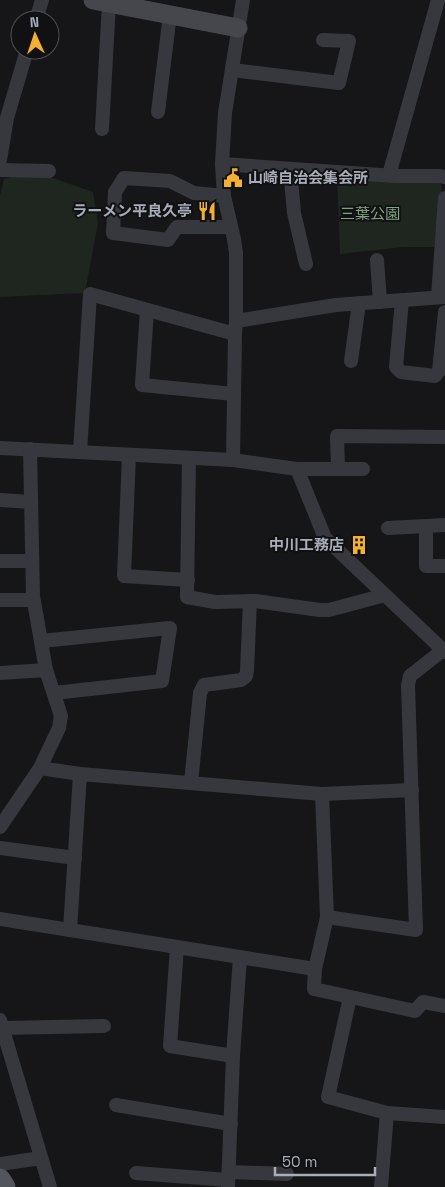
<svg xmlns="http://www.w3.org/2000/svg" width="445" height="1187" font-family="'Space Grotesk','Noto Sans JP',sans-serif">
  <rect width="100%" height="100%" fill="#161618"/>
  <!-- green -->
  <g fill="#1e261f">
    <polygon points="33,171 93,192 98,223 86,287 83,293 0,297 0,195 4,179"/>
    <polygon points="337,176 436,180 442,185 438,247 403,247 340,254"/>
  </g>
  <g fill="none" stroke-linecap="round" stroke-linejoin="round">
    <!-- street -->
    <g stroke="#37383d" stroke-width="14">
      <polyline points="36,20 42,0"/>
      <polyline points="232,70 339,83 349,41 323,40"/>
      <polyline points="158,112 170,14"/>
      <polyline points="102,129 109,3"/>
      <polyline points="0,160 7,118 27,50"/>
      <polyline points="222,164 395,176 439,176 445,177"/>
      <polyline points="290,169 294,213 306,264"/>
      <polyline points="0,170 49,171"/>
      <polyline points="389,175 438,0"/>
      <polyline points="224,196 194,193 170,181 124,178 115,192 113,233 168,240 177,227 230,227"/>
      <polyline points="377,260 380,302"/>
      <polyline points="438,297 445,198"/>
      <polyline points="402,300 396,367 401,372 435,376 439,371 445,312"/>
      <polyline points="147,310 142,385 234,394"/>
      <polyline points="236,321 336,305 445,297"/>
      <polyline points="351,361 359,303"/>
      <polyline points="0,448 233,460 297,469 363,469"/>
      <polyline points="80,452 90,294 235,334"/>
      <polyline points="129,455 124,576 188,580"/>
      <polyline points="189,458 187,597 215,602 255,601 320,610 329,610 385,595"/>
      <polyline points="233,460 235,334 236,321 236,253 234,239 224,196 222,164 225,113 243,0"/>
      <polyline points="297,469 325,538 445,652"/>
      <polyline points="338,469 337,436 445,437"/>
      <polyline points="0,500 31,502"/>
      <polyline points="445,525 426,526 426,566 445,566"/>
      <polyline points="388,528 426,526"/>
      <polyline points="0,561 32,561"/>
      <polyline points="0,600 33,600"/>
      <polyline points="41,641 170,628 162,681 54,693"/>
      <polyline points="0,673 46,670"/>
      <polyline points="40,768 80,774 322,794 412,790"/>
      <polyline points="191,783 200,693 204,685 241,680 246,676 247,671 250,601"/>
      <polyline points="322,794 327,917 315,969 314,989 415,1011 423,1002 445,1006"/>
      <polyline points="0,827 40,768 59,728 61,716 46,670 33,596 30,449"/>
      <polyline points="0,848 75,858"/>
      <polyline points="327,917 416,930 408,685 410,676 443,650"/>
      <polyline points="0,919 177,947 170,1046 233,1056"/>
      <polyline points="70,930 80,774"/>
      <polyline points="177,947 315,969"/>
      <polyline points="350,997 328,1097 387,1113 445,1117"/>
      <polyline points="0,1020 50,1187"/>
      <polyline points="2,1028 104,1026"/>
      <polyline points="116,1105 231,1124"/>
      <polyline points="0,1164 41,1158"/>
      <polyline points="229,1172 287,1174"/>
      <polyline points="136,1173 228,1180"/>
      <polyline points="228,1187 233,1056 240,957"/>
      <polyline points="381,1187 387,1113"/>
    </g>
    <!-- secondary -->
    <polyline stroke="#45474d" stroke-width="19" points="93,0 238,28"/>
    <!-- primary -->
    <polyline stroke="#53555c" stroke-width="21" points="0,1179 5,1187"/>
  </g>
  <!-- icons -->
  <defs>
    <g id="civic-bare" transform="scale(1.5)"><path d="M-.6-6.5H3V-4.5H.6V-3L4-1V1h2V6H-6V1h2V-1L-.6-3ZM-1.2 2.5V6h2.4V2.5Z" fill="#f2b134" stroke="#111113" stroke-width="2.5" paint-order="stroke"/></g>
    <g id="restaurant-bare" transform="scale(1.5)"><path d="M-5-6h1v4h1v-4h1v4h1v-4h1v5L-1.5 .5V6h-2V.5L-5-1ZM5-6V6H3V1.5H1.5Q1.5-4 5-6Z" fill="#f2b134" stroke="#111113" stroke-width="2.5" paint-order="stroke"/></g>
    <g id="building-bare" transform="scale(1.5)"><path d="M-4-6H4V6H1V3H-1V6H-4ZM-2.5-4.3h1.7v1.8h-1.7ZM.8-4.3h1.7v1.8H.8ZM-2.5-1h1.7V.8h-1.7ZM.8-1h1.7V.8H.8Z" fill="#f2b134" stroke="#111113" stroke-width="2.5" paint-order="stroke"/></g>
  </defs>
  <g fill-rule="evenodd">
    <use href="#civic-bare" x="233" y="178"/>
    <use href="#restaurant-bare" x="207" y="211"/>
    <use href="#building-bare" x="359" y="545"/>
  </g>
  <g text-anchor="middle" stroke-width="4" stroke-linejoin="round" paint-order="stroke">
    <!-- poi labels -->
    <g font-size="15" font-weight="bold" fill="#a8adb8" stroke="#111113" text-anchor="end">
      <text x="248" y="183" text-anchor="start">山崎自治会集会所</text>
      <text x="192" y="216">ラーメン平良久亭</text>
      <text x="344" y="550">中川工務店</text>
    </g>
    <!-- park labels -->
    <g font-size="15" fill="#7fa381" stroke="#111113">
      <text x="370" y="219">三葉公園</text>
    </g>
  </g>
  <!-- north arrow -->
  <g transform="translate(35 35) rotate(357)"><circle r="24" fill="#111113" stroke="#4d4f55"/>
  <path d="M0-4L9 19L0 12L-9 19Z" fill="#f2b134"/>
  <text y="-8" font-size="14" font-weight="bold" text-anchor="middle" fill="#a8adb8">N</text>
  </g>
  <!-- scale -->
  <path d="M275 1167v8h100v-8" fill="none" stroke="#a8adb8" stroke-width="2.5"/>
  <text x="282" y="1167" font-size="15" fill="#a8adb8" stroke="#111113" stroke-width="4" paint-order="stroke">50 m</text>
</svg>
